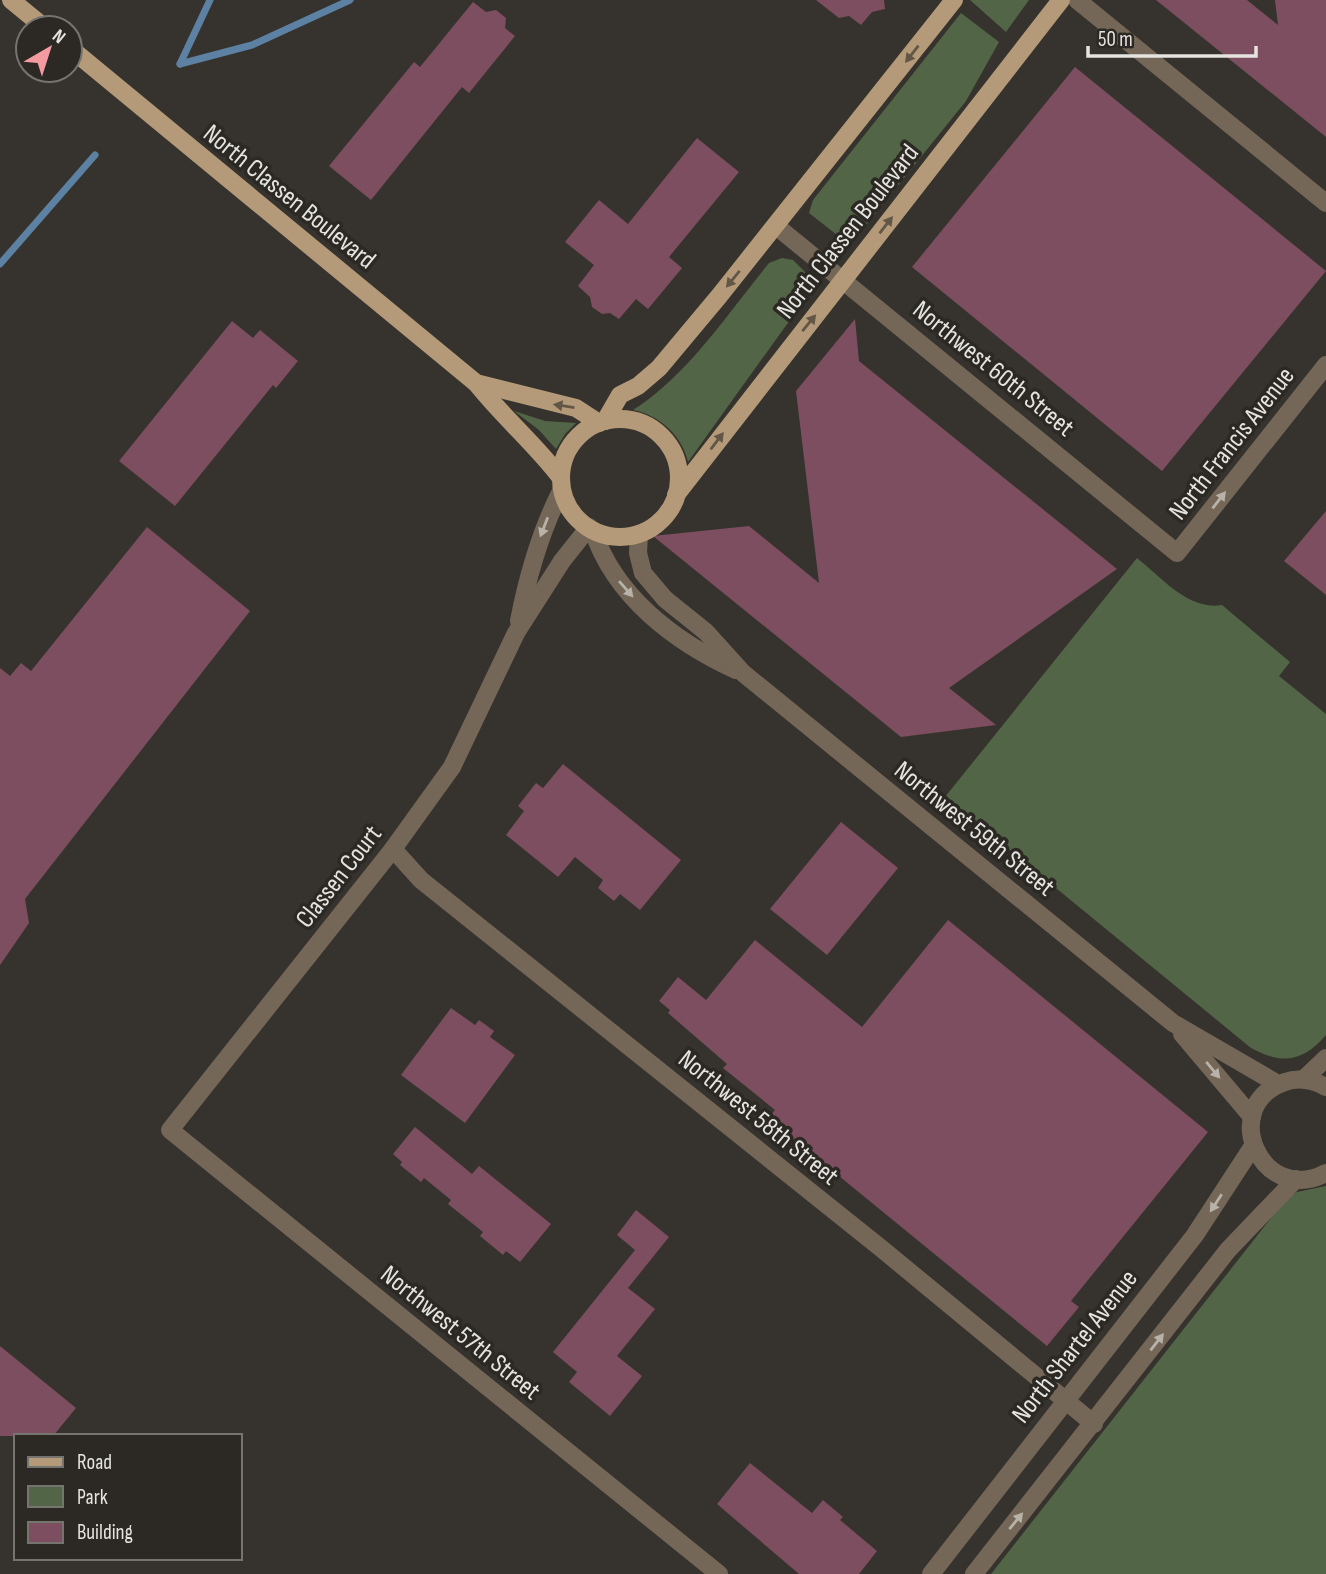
<svg xmlns="http://www.w3.org/2000/svg" width="1326" height="1574" font-family="'Sofia Sans Condensed',sans-serif">
  <rect width="100%" height="100%" fill="#36332e"/>
  <!-- green -->
  <g fill="#526546">
    <polygon points="970,0 1029,0 1006,32"/>
    <polygon points="961,13 999,42 966,101 858,235 846,242 809,213 813,200"/>
    <path d="M782,258l11,2 19,19 -2,13 -122,170c-6,-27 -29,-47 -55,-52 56,-36 94,-96 136,-147z"/>
    <polygon points="514,411 545,421 576,423 565,434 556,449 539,430"/>
    <path d="M1137,558c24,19 52,53 85,47l68,57 -11,14 47,38v321c-23,27 -44,30 -75,13l-306,-251z"/>
    <polygon points="1326,1186 1326,1574 991,1574 1286,1199 1297,1192"/>
  </g>
  <g fill="none" stroke-linecap="round" stroke-linejoin="round">
    <!-- stream -->
    <g stroke="#5c81a3" stroke-width="7">
      <polyline points="180,64 252,45 350,0"/>
      <polyline points="180,64 210,0"/>
      <polyline points="0,264 95,155"/>
    </g>
  </g>
  <!-- building -->
  <g fill="#7c4e5f">
    <polygon points="816,0 884,0 885,9 872,12 861,25 849,16 839,18"/>
    <polygon points="1156,0 1247,0 1278,25 1275,0 1326,0 1326,137"/>
    <polygon points="473,2 486,12 496,10 506,18 505,28 515,36 469,93 462,87 371,200 329,166 414,62 420,67"/>
    <polygon points="1075,67 1326,271 1162,471 912,267"/>
    <polygon points="697,138 739,172 669,257 682,268 648,309 636,299 619,319 610,313 602,314 592,307 590,297 578,286 594,265 565,242 599,200 628,224"/>
    <polygon points="855,319 859,361 1117,569 949,688 996,725 901,737 653,536 749,526 819,583 796,391"/>
    <polygon points="232,321 253,338 260,330 298,361 276,388 273,385 175,506 119,461"/>
    <polygon points="1326,511 1326,595 1284,561"/>
    <polygon points="147,527 250,611 25,899 29,923 0,965 0,668 10,676 21,663 31,671"/>
    <polygon points="563,764 681,860 640,910 620,894 614,901 598,888 603,880 575,857 558,877 506,835 524,811 518,806 536,783 543,788"/>
    <polygon points="841,822 898,868 827,955 770,909"/>
    <polygon points="948,920 1208,1132 1071,1301 1079,1307 1047,1346 768,1118 775,1110 723,1068 727,1064 668,1013 670,1010 659,1001 678,977 706,1000 755,940 862,1027"/>
    <polygon points="451,1008 475,1025 479,1020 494,1031 490,1037 515,1055 465,1123 401,1075"/>
    <polygon points="415,1127 472,1174 479,1166 551,1224 520,1262 506,1251 503,1255 480,1236 483,1232 448,1204 451,1200 424,1178 421,1182 400,1165 402,1162 393,1154"/>
    <polygon points="636,1210 669,1237 628,1288 655,1309 617,1356 642,1376 610,1416 569,1382 577,1372 553,1352 635,1250 617,1235"/>
    <polygon points="0,1346 76,1408 53,1436 0,1436"/>
    <polygon points="750,1463 812,1513 823,1500 843,1517 840,1520 877,1551 859,1574 799,1574 717,1504"/>
  </g>
  <g fill="none" stroke-linecap="round" stroke-linejoin="round">
    <!-- minor -->
    <g stroke="#746757" stroke-width="18">
      <polyline points="1077,0 1326,203"/>
      <polyline points="776,226 1177,553 1326,365"/>
      <polyline points="589,527 562,561 516,633 452,767 393,849 170,1130 719,1574"/>
      <path d="M593,530c21,66 82,112 143,140"/>
      <polyline points="639,534 638,553 643,573 665,599 706,632 743,673 1173,1023 1278,1084"/>
      <path d="M519,621c9,-47 21,-89 43,-132"/>
      <polyline points="393,849 421,880 882,1249 1094,1424"/>
      <polyline points="1182,1034 1252,1117"/>
      <polyline points="1304,1079 1326,1058"/>
      <path d="M1326,1087c-13,-7 -27,-10 -41,-5 -68,23 -24,125 41,91"/>
      <polyline points="931,1574 1195,1235 1253,1146"/>
      <polyline points="974,1574 1228,1250 1296,1179"/>
    </g>
    <!-- major -->
    <g stroke="#b49a78" stroke-width="18">
      <polyline points="11,0 45,28"/>
      <path d="M70,48l406,335c27,34 59,61 85,95"/>
      <polyline points="476,383 576,408 599,423"/>
      <circle cx="620" cy="478" r="59"/>
      <polyline points="605,421 620,395 638,386 659,368 720,295 954,0"/>
      <polyline points="676,495 1061,0"/>
    </g>
  </g>
  <!-- one-way arrows -->
  <defs><path id="oneway-solid" d="M-6-.8H1V-3.2L6.5 0L1 3.2V.8H-6Z" transform="scale(1.75)"/></defs>
  <g fill="#625646">
    <use href="#oneway-solid" transform="translate(912 54) rotate(128)"/>
    <use href="#oneway-solid" transform="translate(886 225) rotate(-52)"/>
    <use href="#oneway-solid" transform="translate(733 279) rotate(129)"/>
    <use href="#oneway-solid" transform="translate(809 323) rotate(-51)"/>
    <use href="#oneway-solid" transform="translate(564 406) rotate(-171)"/>
    <use href="#oneway-solid" transform="translate(717 441) rotate(-53)"/>
  </g>
  <g fill="#b8b2a9">
    <use href="#oneway-solid" transform="translate(1219 500) rotate(-52)"/>
    <use href="#oneway-solid" transform="translate(544 527) rotate(111)"/>
    <use href="#oneway-solid" transform="translate(626 589) rotate(49)"/>
    <use href="#oneway-solid" transform="translate(1213 1070) rotate(50)"/>
    <use href="#oneway-solid" transform="translate(1216 1203) rotate(123)"/>
    <use href="#oneway-solid" transform="translate(1157 1342) rotate(-52)"/>
    <use href="#oneway-solid" transform="translate(1016 1521) rotate(-51)"/>
  </g>
  <g text-anchor="middle" stroke-width="7" stroke-linejoin="round" paint-order="stroke">
    <!-- street labels -->
    <g font-size="26" fill="#e5e4e0" stroke="#2c2924">
      <text transform="translate(290 196) rotate(39)" y="9">North Classen Boulevard</text>
      <text transform="translate(847 231) rotate(-52)" y="9">North Classen Boulevard</text>
      <text transform="translate(994 368) rotate(39)" y="9">Northwest 60th Street</text>
      <text transform="translate(1231 443) rotate(-52)" y="9">North Francis Avenue</text>
      <text transform="translate(975 828) rotate(39)" y="9">Northwest 59th Street</text>
      <text transform="translate(338 876) rotate(-52)" y="9">Classen Court</text>
      <text transform="translate(759 1117) rotate(39)" y="9">Northwest 58th Street</text>
      <text transform="translate(461 1332) rotate(39)" y="9">Northwest 57th Street</text>
      <text transform="translate(1074 1346) rotate(-52)" y="9">North Shartel Avenue</text>
    </g>
  </g>
  <!-- legend -->
  <rect x="14" y="1434" width="228" height="126" fill="#2c2924" stroke="#76746f" stroke-width="2"/>
  <rect x="28" y="1457" width="35" height="10" fill="#b49a78" stroke="#76746f" stroke-width="2"/>
  <text x="77" y="1469" font-size="21" fill="#e5e4e0">Road</text>
  <rect x="28" y="1486" width="35" height="21" fill="#526546" stroke="#76746f" stroke-width="2"/>
  <text x="77" y="1504" font-size="21" fill="#e5e4e0">Park</text>
  <rect x="28" y="1522" width="35" height="21" fill="#7c4e5f" stroke="#76746f" stroke-width="2"/>
  <text x="77" y="1539" font-size="21" fill="#e5e4e0">Building</text>
  <!-- north arrow -->
  <g transform="translate(49 49) rotate(39)"><circle r="33" fill="#2c2924" stroke="#76746f" stroke-width="2"/>
  <path d="M0-5L12 26L0 18L-12 26Z" fill="#f49aa1"/>
  <text y="-10" font-size="19" font-weight="bold" text-anchor="middle" fill="#e5e4e0">N</text>
  </g>
  <!-- scale -->
  <path d="M1088 46v10h168v-10" fill="none" stroke="#e5e4e0" stroke-width="3.5"/>
  <text x="1098" y="46" font-size="21" fill="#e5e4e0" stroke="#2c2924" stroke-width="5" paint-order="stroke">50 m</text>
</svg>
